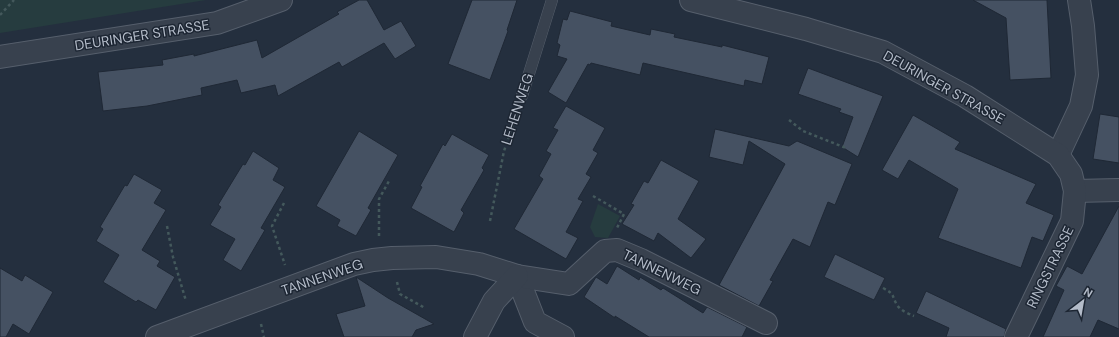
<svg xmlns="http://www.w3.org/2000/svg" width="1119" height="337" font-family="'DM Sans',sans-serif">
  <rect width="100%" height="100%" fill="#242f3e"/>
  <!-- green -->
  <g fill="#263c3f">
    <polygon points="0,0 206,0 0,33"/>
    <polygon points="598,204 620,216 608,238 595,237 590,227"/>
  </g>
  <!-- building -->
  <g fill="#455162" stroke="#1f2835">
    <polygon points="359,0 367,0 384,30 401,21 416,46 395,59 384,43 342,67 339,62 278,96 275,85 241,93 237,80 201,88 202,95 147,106 103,111 98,72 163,65 162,60 194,54 194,56 257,40 262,58 339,14 337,12"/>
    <polygon points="472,0 517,0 507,30 508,31 490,80 448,64"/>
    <polygon points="973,0 1047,0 1051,78 1010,80 1006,18"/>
    <polygon points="570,11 612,22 611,26 650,35 651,29 675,34 674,37 722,47 722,45 769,57 762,84 745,80 744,86 643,63 640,75 591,63 590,65 588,64 566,103 548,92 567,59 557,56 560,45 557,43 563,19 567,20"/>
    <polygon points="808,68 883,96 858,157 842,147 853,117 839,112 841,109 798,94"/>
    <polygon points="566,106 605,128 593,150 598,153 586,174 591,177 578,199 583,201 566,232 578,238 566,259 514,229 543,179 539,176 551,154 546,151 558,130 553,128"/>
    <polygon points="1100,114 1119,117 1119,163 1093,159"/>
    <polygon points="913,115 960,142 955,149 1036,184 1026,203 1054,215 1043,241 1032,237 1021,268 938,238 958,189 909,160 898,179 882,170"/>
    <polygon points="715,129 789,146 797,141 852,164 835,205 828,202 810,247 793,239 770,280 773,281 759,306 719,285 785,164 749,141 743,165 709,157"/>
    <polygon points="359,131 398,155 368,208 371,210 356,236 337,226 340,220 316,206"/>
    <polygon points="452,134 489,155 482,168 484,170 461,210 464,213 454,232 411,208 422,187 420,186 443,144 445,146"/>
    <polygon points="253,151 279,168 273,180 285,187 261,228 265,230 241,271 223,260 235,239 210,225 221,207 218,205 243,164 245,165"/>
    <polygon points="661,160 699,181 678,219 706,239 691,258 658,233 654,241 622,224 634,205 631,204 644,181 648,183"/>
    <polygon points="134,174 162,190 154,203 166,210 142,250 160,261 157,266 175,277 156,310 138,300 136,302 103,282 119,255 96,241 103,229 100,227 125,185 127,186"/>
    <polygon points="1119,206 1119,329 1098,320 1090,337 1043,337 1064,290 1056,286 1067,266 1082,274"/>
    <polygon points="835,254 885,278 874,300 824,277"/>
    <polygon points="617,266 639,280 640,277 661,290 663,288 703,313 707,307 747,327 742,337 649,337 615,316 615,318 584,297 596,277 607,284"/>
    <polygon points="0,268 22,281 25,275 53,292 29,334 13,324 6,337 0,337"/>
    <polygon points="356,277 388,298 434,324 416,330 412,337 344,337 336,314 365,306"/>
    <polygon points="926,291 1006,329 1004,337 946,337 949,328 916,313"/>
  </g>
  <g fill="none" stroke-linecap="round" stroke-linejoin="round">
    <!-- service casing -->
    <g stroke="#565f6c" stroke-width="12">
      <polyline id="service" points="522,96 552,0"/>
    </g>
    <!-- minor casing -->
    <g stroke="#565f6c" stroke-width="24">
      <g id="minor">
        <polyline points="1058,155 1081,106 1087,75 1083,26 1079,0"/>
        <polyline points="1075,191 1119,190"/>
        <polyline points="517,276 535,322 563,337"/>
        <polyline points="157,337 354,264 373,260 392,258 436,257 479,264 517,276 569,284 605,251 617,250 641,260 766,323"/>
        <polyline points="475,337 494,301 517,276"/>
      </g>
    </g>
    <!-- tertiary casing -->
    <g stroke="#565f6c" stroke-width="24">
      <g id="tertiary">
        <polyline points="691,0 806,29 883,52 965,96 1058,155 1071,174 1075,191 1072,221 1016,337"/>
        <polyline points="0,57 217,23 281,0"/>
      </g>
    </g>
    <!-- path -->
    <g stroke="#44595c" stroke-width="2.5" stroke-dasharray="3 3" stroke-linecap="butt">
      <polyline points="0,15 14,0"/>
      <polyline points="789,120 803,131 846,148"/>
      <polyline points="593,196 624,214 617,228"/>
      <polyline points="284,203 272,226 285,265"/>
      <polyline points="490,221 504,151 517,113"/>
      <polyline points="167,226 173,257 186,301"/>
      <polyline points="379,236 379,199 389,181"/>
      <polyline points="397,282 400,294 425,308"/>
      <path d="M883,288c13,7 8,7 14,17 4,6 12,9 17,11"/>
      <polyline points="261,324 264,337"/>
    </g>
    <!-- service -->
    <use href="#service" stroke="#38414e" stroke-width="11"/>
    <!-- minor -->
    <use href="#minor" stroke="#38414e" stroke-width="22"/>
    <!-- tertiary -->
    <use href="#tertiary" stroke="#38414e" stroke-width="22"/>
  </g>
  <g text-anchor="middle" stroke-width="3" stroke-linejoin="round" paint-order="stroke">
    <!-- street labels -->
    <g font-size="14" fill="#b4bcc9" stroke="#1d2633">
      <text transform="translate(142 35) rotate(-9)" y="5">DEURINGER STRASSE</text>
      <text transform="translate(944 87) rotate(29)" y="5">DEURINGER STRASSE</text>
      <text transform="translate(517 109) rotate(-72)" y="5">LEHENWEG</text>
      <text transform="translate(1050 267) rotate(-64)" y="5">RINGSTRASSE</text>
      <text transform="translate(662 272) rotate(26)" y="5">TANNENWEG</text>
      <text transform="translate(322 277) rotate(-19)" y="5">TANNENWEG</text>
    </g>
  </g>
  <!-- north arrow -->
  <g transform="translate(1083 301) rotate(31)" stroke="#1d2633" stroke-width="3" paint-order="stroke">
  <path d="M0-3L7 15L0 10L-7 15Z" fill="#b4bcc9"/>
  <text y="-6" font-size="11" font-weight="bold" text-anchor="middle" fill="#b4bcc9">N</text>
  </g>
</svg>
